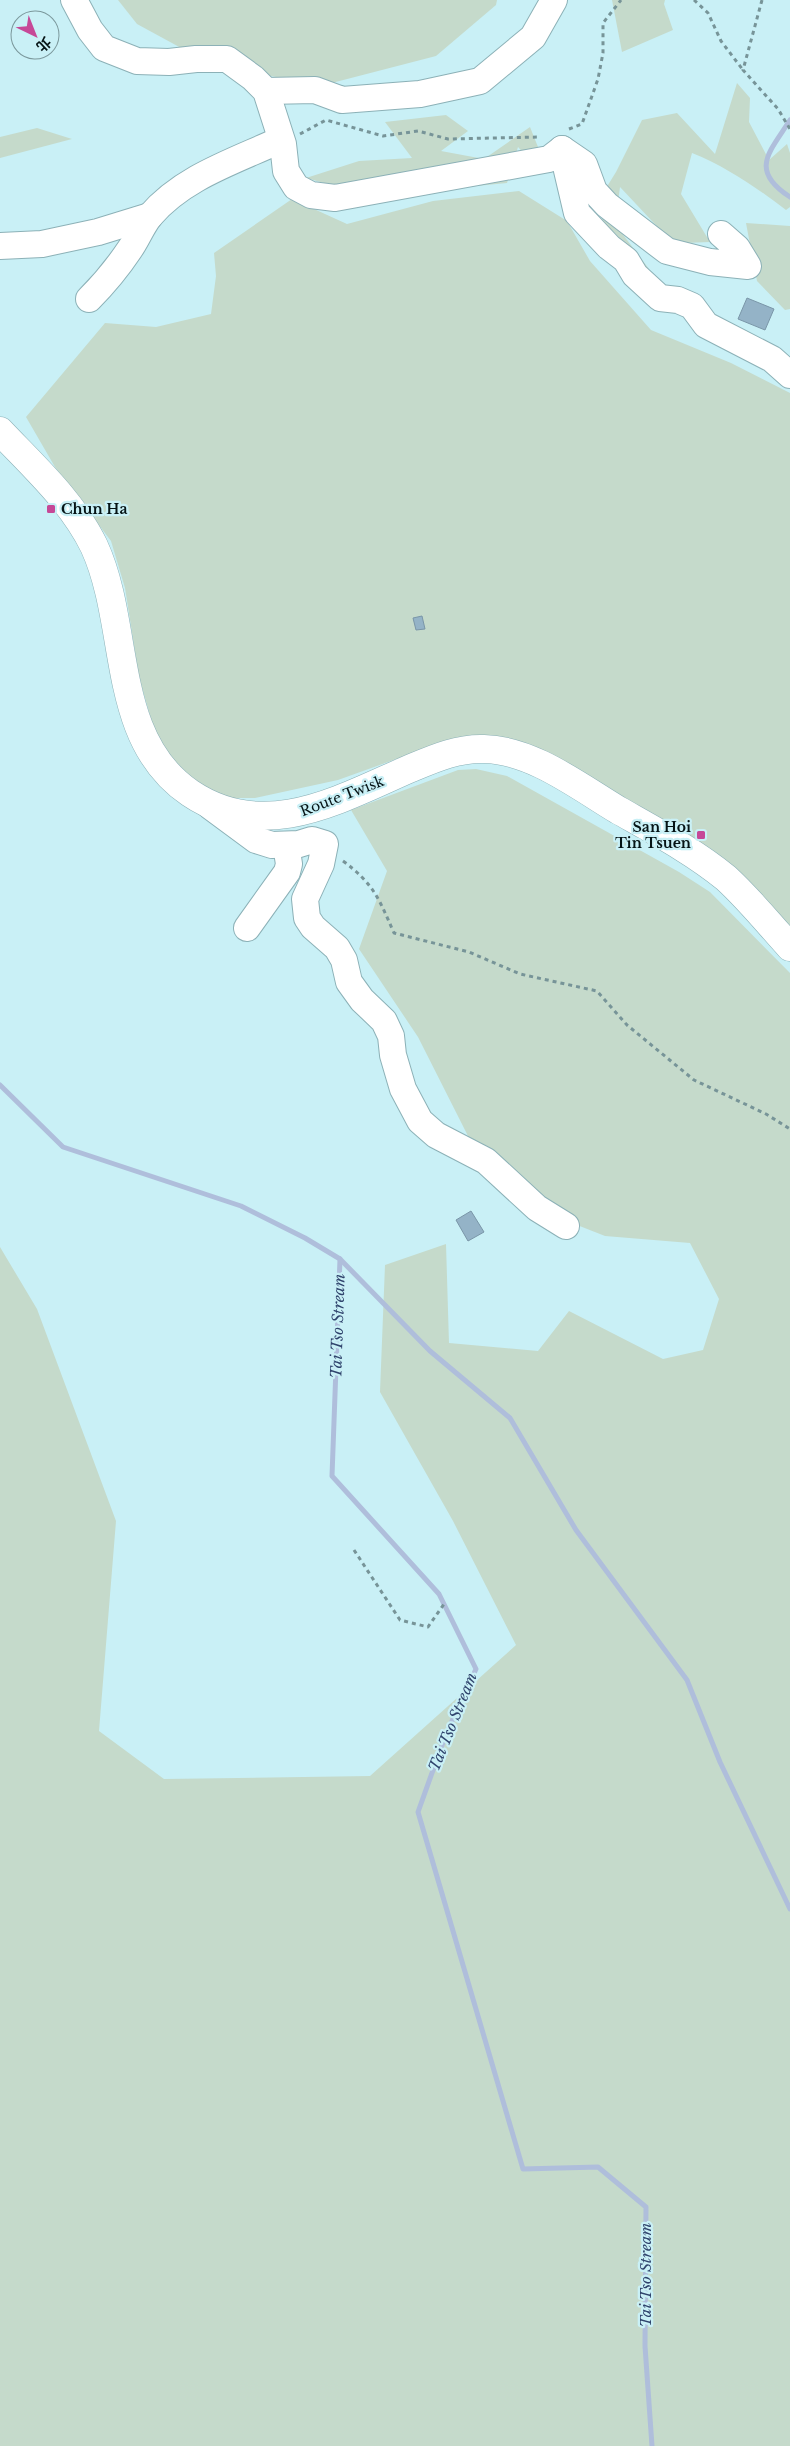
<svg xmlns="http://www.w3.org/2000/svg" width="790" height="2446" font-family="'Libre Baskerville','Noto Sans TC',serif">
  <rect width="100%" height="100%" fill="#c9f0f6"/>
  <!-- green -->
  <g fill="#c5dacb">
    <polygon points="118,0 497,0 496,5 436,56 324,85 216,67 137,24"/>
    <polygon points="612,0 665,0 664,4 673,30 622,52"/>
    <path d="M737,83l13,15 -1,24 20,38 18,-16 3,9v54l-4,3c-29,-22 -59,-43 -94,-57l-11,41 29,48 -26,1 -17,-6 -47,-50 -5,37 34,45 -31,-20 -23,-43 21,-34 26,-52 35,-7 38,41z"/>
    <polygon points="446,115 468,131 441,151 484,159 530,127 538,147 543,174 518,147 507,183 404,193 379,198 306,178 359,161 412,158 385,122"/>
    <polygon points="37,128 72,139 0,158 0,137"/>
    <polygon points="519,191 567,221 590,261 651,330 731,363 790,393 790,929 479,738 452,739 338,780 255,798 222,798 193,792 155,733 139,677 125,588 111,541 55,467 26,417 105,323 156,327 211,314 216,276 214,253 292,199 347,224 433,201"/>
    <polygon points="746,223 790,226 790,309 785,310 757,281"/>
    <polygon points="476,769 507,776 679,872 710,892 790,973 790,2446 0,2446 0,1247 37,1309 116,1521 99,1731 164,1779 370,1776 516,1645 453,1521 380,1392 385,1265 446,1244 449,1343 538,1351 569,1311 663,1359 703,1350 719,1299 690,1243 605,1236 511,1199 468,1136 418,1037 359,949 387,871 351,810 458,770"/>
  </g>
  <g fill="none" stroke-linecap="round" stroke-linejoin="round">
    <!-- stream -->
    <g stroke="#afbedb" stroke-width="5">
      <path d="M790,120c-21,33 -41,50 0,77"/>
      <polyline points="0,1085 63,1147 241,1206 305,1238 340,1259 332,1476 439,1594 476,1669 446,1734 418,1812 523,2169 598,2167 646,2207 645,2346 652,2446"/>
      <polyline points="340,1259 430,1351 510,1418 576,1530 687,1680 720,1762 790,1909"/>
    </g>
  </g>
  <!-- building -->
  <g fill="#94b3c7" stroke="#7a96a8">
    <polygon points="747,298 774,309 765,330 738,319"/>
    <polygon points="422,616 425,629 416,630 413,618"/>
    <polygon points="471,1211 484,1232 468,1241 456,1220"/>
  </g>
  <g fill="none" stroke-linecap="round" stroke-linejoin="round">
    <!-- minor casing -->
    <g stroke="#8cb1b7" stroke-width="28">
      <g id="minor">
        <polyline points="74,0 90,30 104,48 137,61 169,62 196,59 227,59 253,78 266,91 283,144 286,171 296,187 311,195 335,198 549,159 562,149 584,164 594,191 607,205 667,251 710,262 748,266 737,248 721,234"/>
        <polyline points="266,91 315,90 342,100 420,94 480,81 533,37 554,0"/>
        <polyline points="562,149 577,213 609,247 626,260 635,275 660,298 678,300 692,306 706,325 772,359 790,375"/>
        <polyline points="0,246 42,244 98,232 150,216"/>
        <path d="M89,299c15,-15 29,-32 41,-50 7,-10 12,-23 20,-33 33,-39 85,-55 130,-76"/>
        <polyline points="210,806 256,840 272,845 299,844 312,840 325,844 321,864 305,899 307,918 313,927 337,948 344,960 349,982 362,1000 384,1021 391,1036 393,1055 403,1089 420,1121 436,1135 486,1161 537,1208 566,1226"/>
        <polyline points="247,928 287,872 289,864 286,845"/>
      </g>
    </g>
    <!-- major casing -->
    <g stroke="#8cb1b7" stroke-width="29">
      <path id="major" d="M0,431c34,36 72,70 94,115 37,80 15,192 96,247 74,50 148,7 219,-24 24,-10 48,-21 75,-20 48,1 94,37 134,61 37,21 75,41 108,68 23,21 43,46 64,69"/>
    </g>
    <!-- path -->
    <g stroke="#779498" stroke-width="3" stroke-dasharray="4 4" stroke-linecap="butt">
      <polyline points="694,0 708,13 721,41 743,70"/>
      <polyline points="762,0 743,70 778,109 790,129"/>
      <polyline points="569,129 582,124 598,79 603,53 603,23 621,0"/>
      <polyline points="300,134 326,120 383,136 418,131 448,139 539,137"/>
      <path d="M343,861c31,23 36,38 51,72l75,19 51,22 77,17 30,34 67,55 72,34 24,15"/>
      <polyline points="354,1550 400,1620 428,1627 444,1604"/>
    </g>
    <!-- minor -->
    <use href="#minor" stroke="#fff" stroke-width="26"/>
    <!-- major -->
    <use href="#major" stroke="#fff" stroke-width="28"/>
  </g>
  <!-- markers -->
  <g fill="#c64897" stroke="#c9f0f6" stroke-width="2">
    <rect x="46" y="504" width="10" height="10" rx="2.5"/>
    <rect x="696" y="830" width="10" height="10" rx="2.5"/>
  </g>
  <g text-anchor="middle" stroke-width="4.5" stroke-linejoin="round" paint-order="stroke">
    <!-- poi labels -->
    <g font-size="14" font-weight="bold" fill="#061416" stroke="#c9f0f6" text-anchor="start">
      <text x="61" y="514">Chun Ha</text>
      <text x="691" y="832" text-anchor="end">San Hoi<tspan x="691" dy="16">Tin Tsuen</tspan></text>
    </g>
    <!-- street labels -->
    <g font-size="14" fill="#061416" stroke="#c9f0f6">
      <text transform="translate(342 796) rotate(-21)" y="5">Route Twisk</text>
    </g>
    <!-- water labels -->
    <g font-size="15" font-style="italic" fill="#2f436c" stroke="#c9f0f6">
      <text transform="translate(338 1326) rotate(-88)" y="5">Tai Tso Stream</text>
      <text transform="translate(453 1722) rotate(-68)" y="5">Tai Tso Stream</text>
      <text transform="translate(646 2275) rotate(-90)" y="5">Tai Tso Stream</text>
    </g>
  </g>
  <!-- north arrow -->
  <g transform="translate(35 35) rotate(137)"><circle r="24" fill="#c9f0f6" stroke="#7b989c"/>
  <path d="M0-4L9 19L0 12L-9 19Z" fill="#c64897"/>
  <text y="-8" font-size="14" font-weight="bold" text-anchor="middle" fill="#061416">北</text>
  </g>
</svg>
